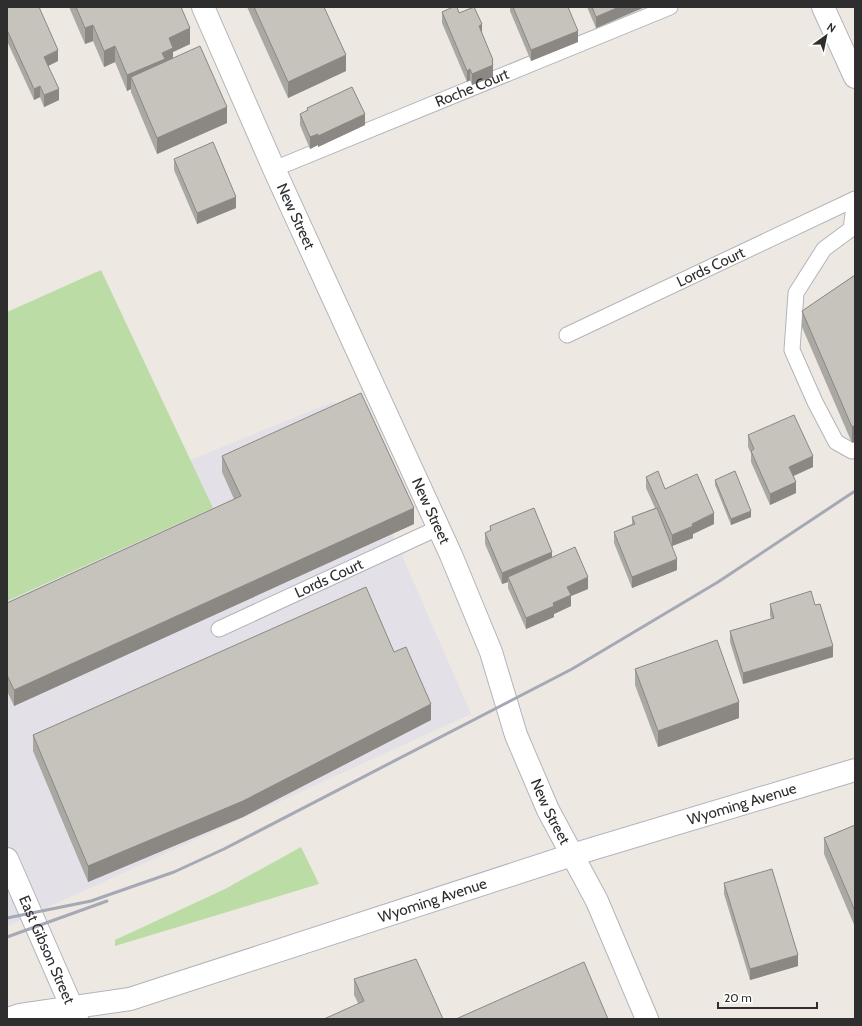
<svg xmlns="http://www.w3.org/2000/svg" width="862" height="1026" font-family="Cabin,sans-serif">
  <rect width="100%" height="100%" fill="#ede8e2"/>
  <!-- industrial -->
  <polygon fill="#e3e1e7" points="335,401 471,714 7,926 7,535"/>
  <!-- green -->
  <g fill="#bbdda5">
    <polygon points="101,270 213,508 7,601 7,312"/>
    <polygon points="301,847 319,884 115,946 115,940 225,889"/>
  </g>
  <g fill="none" stroke-linecap="round" stroke-linejoin="round">
    <!-- lane casing -->
    <g stroke="#b2b4bc" stroke-width="17">
      <g id="lane">
        <path id="s1" d="M274,169l396,-162"/>
        <polyline points="855,199 851,229 824,249 796,293 792,350 815,402 836,442 852,451 855,450"/>
        <path id="s2" d="M567,335l288,-136"/>
        <path id="s3" d="M219,629l219,-101"/>
      </g>
    </g>
    <!-- street casing -->
    <g stroke="#b2b4bc" stroke-width="24">
      <g id="street">
        <path id="s4" d="M203,7l71,162 177,386 40,97 25,83 32,75 49,91 50,118"/>
        <polyline points="823,7 855,77"/>
        <path id="s5" d="M7,859l70,160"/>
      </g>
    </g>
    <!-- secondary casing -->
    <g stroke="#b2b4bc" stroke-width="24">
      <g id="secondary">
        <path id="s6" d="M8,1019l12,-4 110,-16 442,-144 283,-85"/>
      </g>
    </g>
    <!-- lane -->
    <use href="#lane" stroke="#fff" stroke-width="15"/>
    <!-- street -->
    <use href="#street" stroke="#fff" stroke-width="22"/>
    <!-- secondary -->
    <use href="#secondary" stroke="#fff" stroke-width="22"/>
    <!-- rail -->
    <g stroke="#a5a8b5" stroke-width="3">
      <polyline points="7,918 91,901 174,872 224,849 572,669 718,582 855,491"/>
      <polyline points="7,937 107,901"/>
    </g>
  </g>
  <!-- wall -->
  <g fill="#aaa8a3">
    <polygon points="7,7 58,61 48,66 59,100 44,107 40,97 34,100 7,41"/>
    <polygon points="69,7 181,7 190,44 173,52 173,58 227,123 157,154 131,92 131,89 127,91 115,62 104,67 93,41 85,44"/>
    <polygon points="247,7 324,7 346,71 288,98"/>
    <polygon points="510,7 568,7 578,42 531,61 510,11"/>
    <polygon points="587,7 645,7 596,28"/>
    <polygon points="442,12 459,13 482,33 493,64 493,77 472,85 470,80 467,82 442,23"/>
    <polygon points="307,108 365,125 318,147 318,145 310,149 300,125 300,114 307,111"/>
    <polygon points="174,159 236,208 197,224 174,170"/>
    <polygon points="855,275 852,443 802,327 802,311"/>
    <polygon points="748,435 813,467 793,476 796,493 770,505 751,462 751,453 748,447"/>
    <polygon points="222,456 414,524 14,706 7,691 7,603 234,499 222,472"/>
    <polygon points="646,477 665,489 714,524 693,534 693,538 672,546 677,570 632,588 614,543 614,532 632,524 632,517 655,508 646,488"/>
    <polygon points="715,480 751,517 731,525 715,485"/>
    <polygon points="490,526 552,557 588,589 571,596 571,606 554,614 554,617 526,629 508,588 508,582 502,584 485,544 485,533 490,531"/>
    <polygon points="770,604 815,605 833,657 743,684 730,642 730,631 771,619 770,615"/>
    <polygon points="394,652 431,720 243,817 88,882 33,751 33,735"/>
    <polygon points="635,669 739,718 658,747 635,685"/>
    <polygon points="855,825 855,927 824,854 824,838"/>
    <polygon points="724,883 798,966 750,980 724,894"/>
    <polygon points="354,979 443,1019 358,1003 354,995"/>
  </g>
  <!-- shaded-wall -->
  <g fill="#8b8884">
    <polygon points="619,7 645,7 596,28 596,17"/>
    <polygon points="482,24 482,35 479,26"/>
    <polygon points="93,25 93,41 85,44 85,28"/>
    <polygon points="190,28 190,44 173,52 173,64 131,77 131,89 127,91 127,75 162,53 169,38"/>
    <polygon points="578,31 578,42 531,61 531,50"/>
    <polygon points="115,46 115,62 104,67 104,51"/>
    <polygon points="58,50 58,61 44,68 44,57"/>
    <polygon points="346,55 346,71 288,98 288,82"/>
    <polygon points="493,60 493,77 472,85 472,74"/>
    <polygon points="470,69 470,80 467,82 467,71"/>
    <polygon points="40,86 40,97 34,100 34,89"/>
    <polygon points="59,89 59,100 44,107 44,95"/>
    <polygon points="227,107 227,123 157,154 157,138"/>
    <polygon points="365,114 365,125 318,147 318,136"/>
    <polygon points="318,134 318,145 310,149 310,137"/>
    <polygon points="236,197 236,208 197,224 197,213"/>
    <polygon points="855,425 855,441 852,443 852,427"/>
    <polygon points="813,456 813,467 789,478 789,467"/>
    <polygon points="796,482 796,493 770,505 770,494"/>
    <polygon points="414,508 414,524 14,706 14,690"/>
    <polygon points="751,511 751,517 731,525 731,519"/>
    <polygon points="714,513 714,524 693,534 693,538 672,546 672,535 692,524"/>
    <polygon points="552,552 552,563 508,577 508,582 502,584 502,573"/>
    <polygon points="677,559 677,570 632,588 632,577"/>
    <polygon points="588,577 588,589 571,596 571,606 554,614 554,617 526,629 526,618 553,603 567,587"/>
    <polygon points="833,646 833,657 743,684 743,673"/>
    <polygon points="739,702 739,718 658,747 658,731"/>
    <polygon points="431,704 431,720 243,817 88,882 88,866"/>
    <polygon points="798,955 798,966 750,980 750,969"/>
  </g>
  <!-- building -->
  <g fill="#c6c3bd" stroke="#8b8884">
    <polygon points="7,7 39,7 58,50 44,57 59,89 44,95 40,86 34,89 7,30"/>
    <polygon points="76,7 181,7 190,28 169,38 173,48 162,53 165,59 127,75 115,46 104,51 93,25 85,28"/>
    <polygon points="254,7 324,7 346,55 288,82"/>
    <polygon points="453,7 457,7 459,13 474,7 482,24 479,26 493,60 492,61 493,65 472,74 470,69 467,71 442,12"/>
    <polygon points="513,7 568,7 578,31 531,50"/>
    <polygon points="592,7 619,7 596,17"/>
    <polygon points="200,46 227,107 157,138 131,77"/>
    <polygon points="352,87 365,114 318,136 318,134 310,137 300,114 308,110 307,108"/>
    <polygon points="213,142 236,197 197,213 174,159"/>
    <polygon points="855,275 855,425 852,427 802,311"/>
    <polygon points="361,393 414,508 14,690 7,675 7,603 241,496 222,456"/>
    <polygon points="794,415 813,456 789,467 796,482 770,494 751,451 754,449 748,435"/>
    <polygon points="658,471 665,489 697,474 714,513 692,524 693,526 672,535 646,477"/>
    <polygon points="735,471 751,511 731,519 715,480"/>
    <polygon points="534,508 552,552 502,573 485,533 491,530 490,526"/>
    <polygon points="657,508 677,559 632,577 614,532 635,524 632,517"/>
    <polygon points="575,547 588,577 567,587 571,595 553,603 554,606 526,618 508,577"/>
    <polygon points="366,587 394,652 406,647 431,704 243,801 88,866 33,735"/>
    <polygon points="811,591 815,605 820,604 833,646 743,673 730,631 774,618 770,604"/>
    <polygon points="717,640 739,702 658,731 635,669"/>
    <polygon points="855,825 855,911 824,838"/>
    <polygon points="772,869 798,955 750,969 724,883"/>
    <polygon points="416,959 443,1019 324,1019 364,1001 354,979"/>
    <polygon points="584,962 608,1019 456,1019"/>
  </g>
  <g text-anchor="middle" stroke-width="4" stroke-linejoin="round" paint-order="stroke">
    <!-- street labels -->
    <g font-size="15" fill="#2e2e2e" stroke="#fff">
      <text dy="5" stroke="none"><textPath href="#s1" startOffset="214">Roche Court</textPath></text>
      <text dy="5" stroke="none"><textPath href="#s4" startOffset="229">New Street</textPath></text>
      <text dy="5" stroke="none"><textPath href="#s2" startOffset="159">Lords Court</textPath></text>
      <text dy="5" stroke="none"><textPath href="#s4" startOffset="553">New Street</textPath></text>
      <text dy="5" stroke="none"><textPath href="#s3" startOffset="121">Lords Court</textPath></text>
      <text dy="5" stroke="none"><textPath href="#s6" startOffset="766">Wyoming Avenue</textPath></text>
      <text dy="5" stroke="none"><textPath href="#s4" startOffset="877">New Street</textPath></text>
      <text dy="5" stroke="none"><textPath href="#s6" startOffset="442">Wyoming Avenue</textPath></text>
      <text dy="5" stroke="none"><textPath href="#s5" startOffset="99">East Gibson Street</textPath></text>
    </g>
  </g>
  <!-- border -->
  <rect width="862" height="1026" fill="none" stroke="#2e2e2e" stroke-width="16"/>
  <!-- north arrow -->
  <g transform="translate(826 36) rotate(33)" stroke="#ffffff" stroke-width="3" paint-order="stroke">
  <path d="M0-3L7 15L0 10L-7 15Z" fill="#2e2e2e"/>
  <text y="-6" font-size="11" font-weight="bold" text-anchor="middle" fill="#2e2e2e">N</text>
  </g>
  <!-- scale -->
  <path d="M718 1002v6h99v-6" fill="none" stroke="#2e2e2e" stroke-width="2"/>
  <text x="724" y="1002" font-size="12" fill="#2e2e2e" stroke="#ffffff" stroke-width="3" paint-order="stroke">20 m</text>
</svg>
